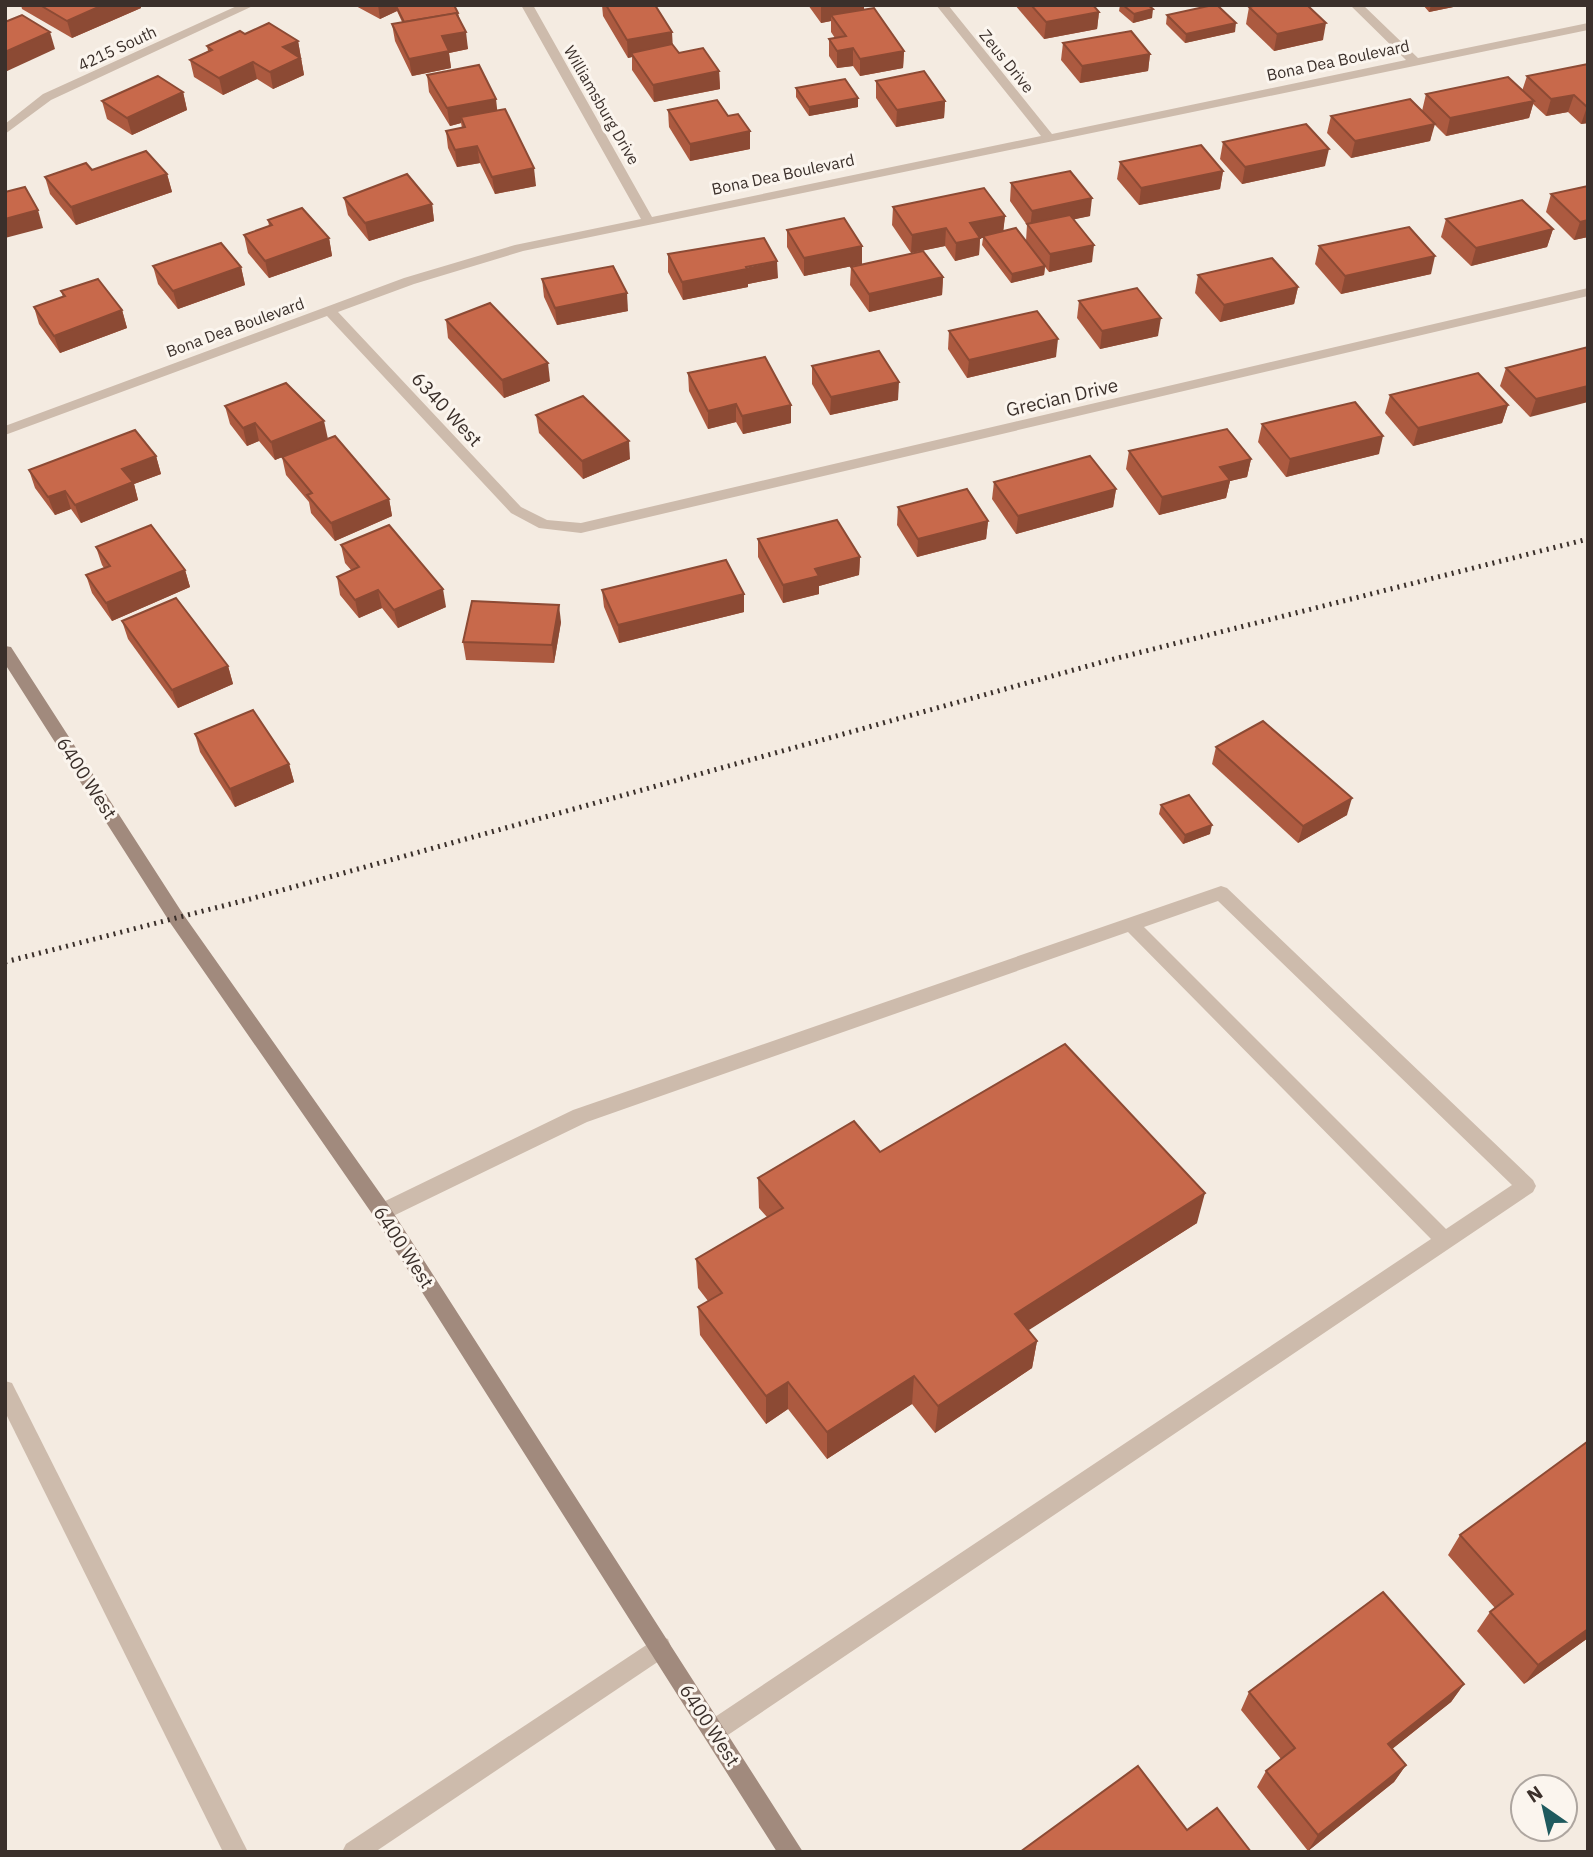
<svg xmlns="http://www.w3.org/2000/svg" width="1593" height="1857" font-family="'IBM Plex Sans',sans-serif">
  <rect width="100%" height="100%" fill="#f4ebe1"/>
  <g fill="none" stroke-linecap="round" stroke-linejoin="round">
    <!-- lane -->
    <g fill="#cdbbac" fill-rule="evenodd">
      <path d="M1221,886l6,2 306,292 3,6 -3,6 -811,547 -8,3 -8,-3 -3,-8 3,-8 725,-484 -303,-307 -541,190 -198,96 -7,2 -7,-2 -3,-6 3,-6 198,-96zM1218,901l294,284 -66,44 -302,-302z"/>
      <polygon points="5,1381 12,1383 248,1852 223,1852 5,1412"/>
      <polygon points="660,1636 668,1639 671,1647 668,1655 375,1852 342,1852 346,1844"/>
    </g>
    <!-- street -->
    <g fill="#cdbbac" fill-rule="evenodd">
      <polygon points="239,5 255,5 51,100 5,134 5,124 43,94"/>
      <polygon points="521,5 533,5 652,217 1041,136 936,5 948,5 1052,134 1406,60 1350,5 1363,5 1418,58 1588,23 1588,30 523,251 414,284 338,312 521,507 547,520 581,523 1588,288 1588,296 581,533 539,528 511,513 327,316 5,435 5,426 404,278 515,245 641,219"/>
    </g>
    <!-- secondary -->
    <polygon fill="#a18a7d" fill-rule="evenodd" points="5,646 11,647 183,914 389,1206 803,1852 777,1852 375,1218 171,924 5,664"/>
    <!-- rail -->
    <polyline stroke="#3b302b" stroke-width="5" stroke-dasharray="2 5" stroke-linecap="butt" points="5,962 250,899 1106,661 1588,539"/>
  </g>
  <!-- wall -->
  <g fill="#ac5a40">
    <polygon points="21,5 140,5 141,8 72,38 22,9"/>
    <polygon points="354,5 454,5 458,13 468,49 449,53 451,68 412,76 395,41 392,24 402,22 397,11 380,19"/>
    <polygon points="602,5 655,5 673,46 679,53 719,71 720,89 654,102 632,70 632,57 628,58 603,16"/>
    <polygon points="808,5 864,5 864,10 904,51 903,68 860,76 853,66 837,68 829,56 829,39 835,38 831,32 831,21 821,23"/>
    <polygon points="1015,5 1094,5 1099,12 1097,29 1044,39"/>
    <polygon points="1120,5 1148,5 1152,18 1133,23 1119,11"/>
    <polygon points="1423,5 1463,5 1429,12"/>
    <polygon points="1249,7 1323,40 1274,51 1246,24"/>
    <polygon points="1167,15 1235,32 1185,43 1166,24"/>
    <polygon points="245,34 298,41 304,75 273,89 257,79 223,95 194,77 190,60 208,51 207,46"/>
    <polygon points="1063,43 1150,54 1148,71 1080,83 1061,60"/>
    <polygon points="1588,64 1588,123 1581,124 1568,112 1546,116 1533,104 1529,118 1446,136 1434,124 1430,141 1351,158 1327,133 1331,116 1422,111 1426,94 1522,91 1527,76"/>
    <polygon points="427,75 497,111 536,186 495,194 480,163 457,167 448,148 446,131 462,128 461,123 450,126 429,92"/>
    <polygon points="876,81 945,101 944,118 896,127 876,98"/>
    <polygon points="796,88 858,98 858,107 809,116 796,97"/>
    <polygon points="183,92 187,110 132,135 107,119 102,101"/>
    <polygon points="668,110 750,149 690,161 669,127"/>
    <polygon points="1223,142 1325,166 1242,184 1220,159"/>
    <polygon points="1120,162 1223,171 1220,189 1139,205 1117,179"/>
    <polygon points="92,170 167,174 172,192 76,225 50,194 45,177"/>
    <polygon points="1011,183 1090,216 1074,219 1092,262 1049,272 1045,267 1044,275 1011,283 982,245 983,238 980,238 979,255 955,261 945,246 911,253 892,225 893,207 1005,216 1003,231 1026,241 1027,225 1010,201"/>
    <polygon points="1588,186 1588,237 1574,240 1546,212 1551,194"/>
    <polygon points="344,198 432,204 434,221 369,241 348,215"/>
    <polygon points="1446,219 1553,229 1547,247 1471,266 1441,237"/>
    <polygon points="268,220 329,238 332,256 269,278 248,253 244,235 269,226"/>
    <polygon points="787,230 862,264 804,276 787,247"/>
    <polygon points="1319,246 1431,274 1341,294 1315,264"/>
    <polygon points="668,254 778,278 748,284 748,287 683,300 668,272"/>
    <polygon points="153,266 241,267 245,285 178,309 158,284"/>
    <polygon points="851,267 943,277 942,295 869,312 850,285"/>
    <polygon points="1198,275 1298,287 1294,304 1220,322 1195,293"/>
    <polygon points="542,279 628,311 557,325 544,297"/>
    <polygon points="61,291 122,310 127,328 60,353 39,324 34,307 63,297"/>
    <polygon points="1079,301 1158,336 1100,349 1077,318"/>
    <polygon points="446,320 550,381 504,398 448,338"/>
    <polygon points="949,331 1056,357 967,378 948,349"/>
    <polygon points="1588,347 1530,417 1500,386 1506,368"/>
    <polygon points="812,366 898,400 830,415 812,384"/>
    <polygon points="688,373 791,423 743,434 736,422 708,429 689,391"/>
    <polygon points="1390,395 1508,405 1502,423 1413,446 1385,413"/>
    <polygon points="225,406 328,439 389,499 392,516 335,541 311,513 309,502 286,475 282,457 275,460 259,441 247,446 230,424"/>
    <polygon points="536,415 630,459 583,479 539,433"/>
    <polygon points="1262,424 1379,454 1286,477 1258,442"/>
    <polygon points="1129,451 1251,459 1247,477 1230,481 1226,498 1159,515 1126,469"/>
    <polygon points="156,456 161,474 134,484 138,500 81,523 71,509 55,515 35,488 29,470"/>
    <polygon points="994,482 1116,489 1113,507 1016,534 992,499"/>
    <polygon points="898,507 988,521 986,539 917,557 897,525"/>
    <polygon points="758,539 860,557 859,575 819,586 819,594 783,603 758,557"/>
    <polygon points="341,545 446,607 398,628 382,608 359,618 340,595 337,577 351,570 345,563"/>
    <polygon points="96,547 185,570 190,587 112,621 92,593 86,575 104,568 102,565"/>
    <polygon points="602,590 744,612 619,643 604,607"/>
    <polygon points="122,621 228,666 233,684 178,708 128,639"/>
    <polygon points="561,622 554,663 466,660 463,642"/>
    <polygon points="195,734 289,764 294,782 235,807 200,752"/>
    <polygon points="1216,747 1347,815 1298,843 1212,764"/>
    <polygon points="1161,805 1210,834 1183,844 1159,814"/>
    <polygon points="880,1152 1197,1223 1028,1330 1037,1341 1032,1368 935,1433 912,1404 827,1459 788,1409 766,1424 700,1335 698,1307 708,1301 698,1288 696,1259 767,1217 759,1208 758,1178"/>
    <polygon points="1460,1535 1588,1638 1524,1684 1477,1631 1490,1612 1495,1608 1448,1555"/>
    <polygon points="1464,1684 1451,1702 1392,1749 1406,1765 1394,1782 1308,1851 1257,1787 1266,1771 1281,1759 1241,1710 1249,1692"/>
  </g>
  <!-- shaded-wall -->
  <g fill="#8c4a34">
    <polygon points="103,5 140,5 141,8 72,38 67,21"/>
    <polygon points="378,5 408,5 396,6 397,11 380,19"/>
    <polygon points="825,5 864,5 864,15 831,15 831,21 821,23 821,6"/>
    <polygon points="1431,5 1463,5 1429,12"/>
    <polygon points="1153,9 1152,18 1133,23 1134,14"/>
    <polygon points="1099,12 1097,29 1044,39 1046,22"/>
    <polygon points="1236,23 1235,32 1185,43 1186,34"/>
    <polygon points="1326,23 1323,40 1274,51 1277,34"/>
    <polygon points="50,32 55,49 5,72 5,52"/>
    <polygon points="466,32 468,49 449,53 451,68 412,76 409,59 442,36"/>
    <polygon points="672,32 673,49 631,53 632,57 628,58 627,40"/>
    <polygon points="298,41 304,75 273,89 270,72 283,47"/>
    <polygon points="853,48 853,66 837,68 837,51"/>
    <polygon points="904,51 903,68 860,76 860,59"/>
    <polygon points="1150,54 1148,71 1080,83 1082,66"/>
    <polygon points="253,62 257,79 223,95 219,78"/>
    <polygon points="719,71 720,89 654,102 653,85"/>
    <polygon points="183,92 187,110 132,135 127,118"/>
    <polygon points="1574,95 1568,112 1546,116 1551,99"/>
    <polygon points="858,98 858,107 809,116 809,107"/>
    <polygon points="496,99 498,117 461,117 461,123 450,126 447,108"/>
    <polygon points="945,101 944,118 896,127 897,110"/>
    <polygon points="1534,101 1529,118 1446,136 1450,118"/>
    <polygon points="1587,107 1588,107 1588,123 1581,124"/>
    <polygon points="1435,124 1430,141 1351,158 1355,141"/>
    <polygon points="750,131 750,149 690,161 690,144"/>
    <polygon points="477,146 480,163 457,167 455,150"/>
    <polygon points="1329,149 1325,166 1242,184 1245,167"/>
    <polygon points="534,168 536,186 495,194 492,177"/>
    <polygon points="1223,171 1220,189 1139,205 1141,188"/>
    <polygon points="167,174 172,192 76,225 71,207"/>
    <polygon points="1092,198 1090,216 1030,229 1032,211"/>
    <polygon points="432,204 434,221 369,241 365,223"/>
    <polygon points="38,210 43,228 5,238 5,219"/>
    <polygon points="1005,216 1003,234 983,236 983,238 980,238 979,255 955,261 956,243 970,223"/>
    <polygon points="1588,220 1588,237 1574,240 1580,222"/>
    <polygon points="946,228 945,246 911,253 912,235"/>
    <polygon points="1553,229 1547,247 1471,266 1476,248"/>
    <polygon points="329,238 332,256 269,278 265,261"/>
    <polygon points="1094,245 1092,262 1049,272 1050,254"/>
    <polygon points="862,246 862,264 804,276 804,258"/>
    <polygon points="1435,256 1431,274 1341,294 1345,276"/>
    <polygon points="777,261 778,278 748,284 748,287 683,300 682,282"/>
    <polygon points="1045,266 1044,275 1011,283 1012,274"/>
    <polygon points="241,267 245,285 178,309 173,291"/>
    <polygon points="943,277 942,295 869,312 869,294"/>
    <polygon points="1298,287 1294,304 1220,322 1224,305"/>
    <polygon points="627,293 628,311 557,325 555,308"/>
    <polygon points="122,310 127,328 60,353 54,336"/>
    <polygon points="1161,318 1158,336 1100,349 1102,331"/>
    <polygon points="1058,339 1056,357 967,378 969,360"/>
    <polygon points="548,363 550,381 504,398 502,380"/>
    <polygon points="899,382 898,400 830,415 831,397"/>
    <polygon points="1588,386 1588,402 1530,417 1536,399"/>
    <polygon points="736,404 736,422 708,429 708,411"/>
    <polygon points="791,405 791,423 743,434 742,416"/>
    <polygon points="1508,405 1502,423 1413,446 1418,428"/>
    <polygon points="324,421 328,439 275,460 271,442"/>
    <polygon points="255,423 259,441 247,446 243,428"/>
    <polygon points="1383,436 1379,454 1286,477 1290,459"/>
    <polygon points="629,441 630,459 583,479 582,461"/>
    <polygon points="156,456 161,474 134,484 138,500 81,523 75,505 122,469"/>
    <polygon points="1251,459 1247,477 1230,481 1226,498 1159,515 1162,497 1220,467"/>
    <polygon points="1116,489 1113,507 1016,534 1018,516"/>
    <polygon points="65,491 71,509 55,515 48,497"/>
    <polygon points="389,499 392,516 335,541 331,523"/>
    <polygon points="988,521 986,539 917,557 918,539"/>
    <polygon points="860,557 859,575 819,586 819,594 783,603 783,585 815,569"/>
    <polygon points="185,570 190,587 112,621 106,603"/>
    <polygon points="443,589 446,607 398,628 394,610"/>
    <polygon points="378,590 382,608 359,618 355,600"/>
    <polygon points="744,594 744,612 619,643 618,625"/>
    <polygon points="559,605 561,622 554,663 552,645"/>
    <polygon points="228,666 233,684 178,708 172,690"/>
    <polygon points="289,764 294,782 235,807 230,789"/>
    <polygon points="1352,798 1347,815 1298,843 1303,826"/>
    <polygon points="1212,825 1210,834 1183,844 1185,835"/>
    <polygon points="1205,1193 1197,1223 1010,1342 1015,1314"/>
    <polygon points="1037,1341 1032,1368 935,1433 938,1406"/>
    <polygon points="914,1376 912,1404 827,1459 827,1432"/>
    <polygon points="788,1382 788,1409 766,1424 766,1396"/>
    <polygon points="1588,1629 1588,1638 1524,1684 1538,1665"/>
    <polygon points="1464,1684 1451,1702 1377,1761 1388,1744"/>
    <polygon points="1406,1765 1394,1782 1308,1851 1318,1835"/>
  </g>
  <!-- building -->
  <g fill="#c8694b" stroke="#8c4a34" stroke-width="2">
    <polygon points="40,5 103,5 67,21"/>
    <polygon points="399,5 454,5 458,13 404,22 396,6"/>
    <polygon points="606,5 655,5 672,32 627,40"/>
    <polygon points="1031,5 1093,5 1099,12 1046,22"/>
    <polygon points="1123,5 1148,5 1153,9 1134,14"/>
    <polygon points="1213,5 1217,5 1236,23 1186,34 1167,15"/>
    <polygon points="1257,5 1307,5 1326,23 1277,34 1249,7"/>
    <polygon points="874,8 904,51 860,59 853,48 837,51 829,39 846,36 831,15"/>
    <polygon points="456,13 466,32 442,36 449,51 409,59 392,24"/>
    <polygon points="22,15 50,32 5,52 5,22"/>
    <polygon points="269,23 298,41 283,47 300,58 270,72 253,62 219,78 190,60 212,50 207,46 240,31 245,34"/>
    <polygon points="1131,31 1150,54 1082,66 1063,43"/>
    <polygon points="672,44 679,53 703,48 719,71 653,85 631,53"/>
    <polygon points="1588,64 1588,107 1587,107 1574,95 1551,99 1527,76"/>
    <polygon points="479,65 496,99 447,108 427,75"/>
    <polygon points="924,71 945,101 897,110 876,81"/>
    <polygon points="158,76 183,92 127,118 102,101"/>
    <polygon points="1508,77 1534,101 1450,118 1426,94"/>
    <polygon points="845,79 858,98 809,107 796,88"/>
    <polygon points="1410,99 1435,124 1355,141 1331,116"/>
    <polygon points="717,100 728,116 738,114 750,131 690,144 668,110"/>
    <polygon points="505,109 534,168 492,177 477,146 455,150 446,131 465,127 461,117"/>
    <polygon points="1306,124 1329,149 1245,167 1223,142"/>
    <polygon points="1201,145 1223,171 1141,188 1120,162"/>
    <polygon points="146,151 167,174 71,207 45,177 86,163 92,170"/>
    <polygon points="1070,171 1092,198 1032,211 1011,183"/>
    <polygon points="407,174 432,204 365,223 344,198"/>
    <polygon points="1588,186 1588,220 1580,222 1551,194"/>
    <polygon points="25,187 38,210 5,219 5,192"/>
    <polygon points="984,188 1005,216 970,223 980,238 956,243 946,228 912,235 893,207"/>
    <polygon points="1522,200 1553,229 1476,248 1446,219"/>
    <polygon points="302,208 329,238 265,261 244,235 272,225 268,220"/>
    <polygon points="1070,215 1094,245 1050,254 1027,224"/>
    <polygon points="844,218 862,246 804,258 787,230"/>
    <polygon points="1409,227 1435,256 1345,276 1319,246"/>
    <polygon points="1016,228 1045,266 1012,274 983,236"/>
    <polygon points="764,238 777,261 746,267 747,269 682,282 668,254"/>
    <polygon points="221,243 241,267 173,291 153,266"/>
    <polygon points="923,251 943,277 869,294 851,267"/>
    <polygon points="1272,258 1298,287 1224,305 1198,275"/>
    <polygon points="613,266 627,293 555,308 542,279"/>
    <polygon points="98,279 122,310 54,336 34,307 65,296 61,291"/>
    <polygon points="1137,288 1161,318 1102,331 1079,301"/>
    <polygon points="490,303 548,363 502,380 446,320"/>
    <polygon points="1037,311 1058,339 969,360 949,331"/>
    <polygon points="1588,347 1588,386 1536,399 1506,368"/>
    <polygon points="879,351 899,382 831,397 812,366"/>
    <polygon points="765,357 791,405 742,416 736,404 708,411 688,373"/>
    <polygon points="1478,373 1508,405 1418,428 1390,395"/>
    <polygon points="286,383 324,421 271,442 255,423 243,428 225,406"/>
    <polygon points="583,396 629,441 582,461 536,415"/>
    <polygon points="1355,402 1383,436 1290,459 1262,424"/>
    <polygon points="1227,429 1251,459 1220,467 1230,480 1162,497 1129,451"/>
    <polygon points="135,430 156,456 122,469 133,482 75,505 65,491 48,497 29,470"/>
    <polygon points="335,436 389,499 331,523 307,495 312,493 282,457"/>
    <polygon points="1090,456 1116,489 1018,516 994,482"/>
    <polygon points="967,489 988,521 918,539 898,507"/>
    <polygon points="837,520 860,557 815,569 819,576 783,585 758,539"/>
    <polygon points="151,525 185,570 106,603 86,575 110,566 96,547"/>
    <polygon points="389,525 443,589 394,610 378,590 355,600 337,577 359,567 341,545"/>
    <polygon points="726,560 744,594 618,625 602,590"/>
    <polygon points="176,598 228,666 172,690 122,621"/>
    <polygon points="472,601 559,605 552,645 463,642"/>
    <polygon points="253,710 289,764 230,789 195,734"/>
    <polygon points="1263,721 1352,798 1303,826 1216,747"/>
    <polygon points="1189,795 1212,825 1185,835 1161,805"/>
    <polygon points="1065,1044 1205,1193 1015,1314 1037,1341 938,1406 914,1376 827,1432 788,1382 766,1396 698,1307 722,1293 696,1259 783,1208 758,1178 854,1121 880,1152"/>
    <polygon points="1587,1442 1588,1629 1538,1665 1490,1612 1513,1594 1460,1535"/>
    <polygon points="1383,1592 1464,1684 1388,1744 1406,1765 1318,1835 1266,1771 1295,1748 1249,1692"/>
    <polygon points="1138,1766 1187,1830 1217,1808 1251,1852 1020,1852"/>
  </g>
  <g text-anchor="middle" stroke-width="6" stroke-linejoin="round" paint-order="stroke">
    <!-- far-street labels -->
    <g font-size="16" fill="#3b302b" stroke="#fbf5ee">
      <text transform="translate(117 48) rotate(-25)" y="6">4215 South</text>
      <text transform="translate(1338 60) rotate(-12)" y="6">Bona Dea Boulevard</text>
      <text transform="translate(1007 61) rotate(51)" y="6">Zeus Drive</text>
      <text transform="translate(602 105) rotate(60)" y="6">Williamsburg Drive</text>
      <text transform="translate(783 174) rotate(-12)" y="6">Bona Dea Boulevard</text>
      <text transform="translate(235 327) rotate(-20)" y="6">Bona Dea Boulevard</text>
    </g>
    <!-- street labels -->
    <g font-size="19" fill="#3b302b" stroke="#fbf5ee">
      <text transform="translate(1062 397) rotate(-13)" y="7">Grecian Drive</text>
      <text transform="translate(447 409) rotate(47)" y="7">6340 West</text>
      <text transform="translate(87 778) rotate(57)" y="7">6400 West</text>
      <text transform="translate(404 1247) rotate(57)" y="7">6400 West</text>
      <text transform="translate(710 1725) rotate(57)" y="7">6400 West</text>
    </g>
  </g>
  <!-- border -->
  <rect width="1593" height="1857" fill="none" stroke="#3b302b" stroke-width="14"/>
  <!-- north arrow -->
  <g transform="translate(1544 1808) rotate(326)"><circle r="33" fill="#fbf5ee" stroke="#aea6a0" stroke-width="2"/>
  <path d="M0-5L12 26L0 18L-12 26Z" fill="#1f5a5e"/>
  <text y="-10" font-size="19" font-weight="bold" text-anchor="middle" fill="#3b302b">N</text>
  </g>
</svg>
